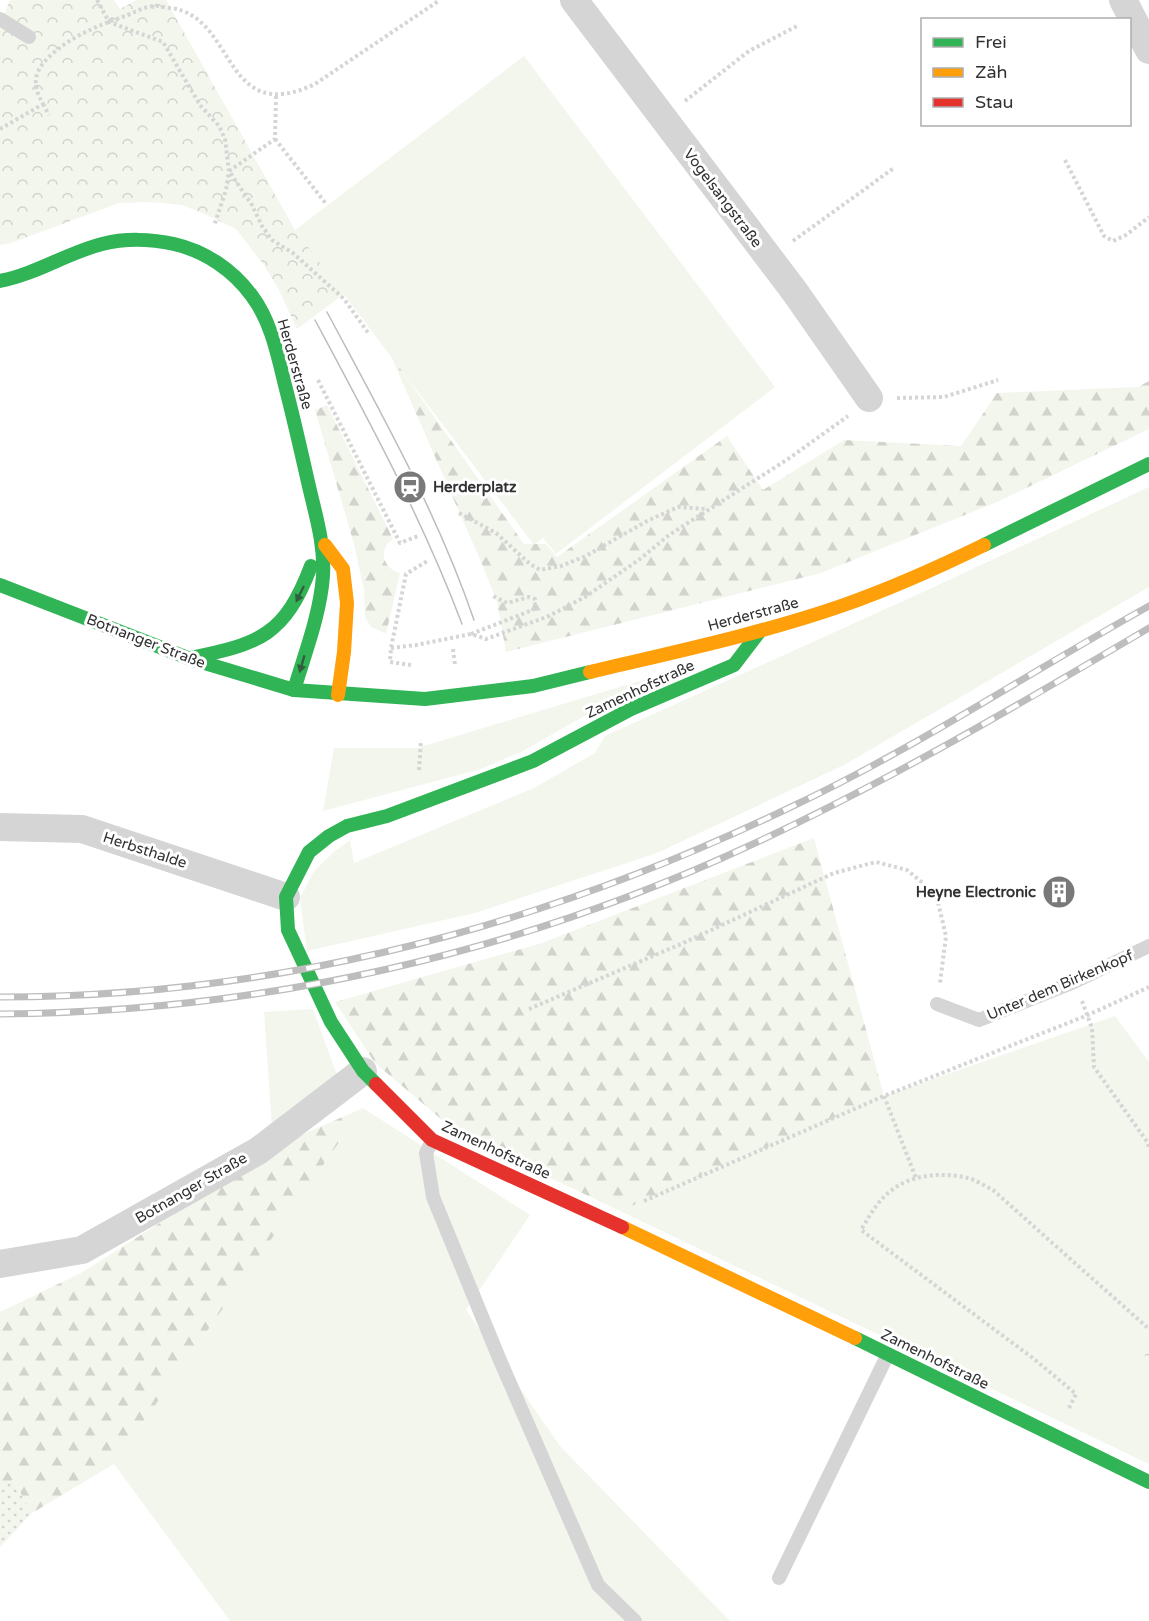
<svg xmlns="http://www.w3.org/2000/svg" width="1149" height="1621" font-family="'Varela Round',sans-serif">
  <defs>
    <pattern id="forest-firs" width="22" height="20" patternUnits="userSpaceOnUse" patternTransform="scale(1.5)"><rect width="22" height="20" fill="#f3f6ed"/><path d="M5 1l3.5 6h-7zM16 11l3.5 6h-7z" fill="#d1d3cc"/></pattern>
    <pattern id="park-crowns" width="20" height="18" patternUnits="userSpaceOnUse" patternTransform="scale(1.5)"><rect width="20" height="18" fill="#f3f6ed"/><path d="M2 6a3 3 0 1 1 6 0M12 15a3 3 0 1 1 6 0" fill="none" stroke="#d1d3cc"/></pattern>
    <pattern id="garden-dots" width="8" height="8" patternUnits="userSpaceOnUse" patternTransform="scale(1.5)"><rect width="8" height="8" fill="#f3f6ed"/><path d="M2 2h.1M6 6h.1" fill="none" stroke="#d1d3cc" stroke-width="1.8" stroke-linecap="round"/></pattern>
  </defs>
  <rect width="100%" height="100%" fill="#fff"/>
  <!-- grass -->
  <g fill="#f3f6ed">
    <polygon points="524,56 775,387 556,554 543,538 534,545 295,230"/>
    <polygon points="1149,487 1149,587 844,765 657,853 475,913 307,951 300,898 314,871 335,851 350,840 354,863 534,788 595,753 605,736 923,592"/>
    <polygon points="653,677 523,751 481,769 323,811 334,748 417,748"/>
    <polygon points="313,1009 338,1078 272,1128 264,1012"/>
    <polygon points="1115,1016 1149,1062 1149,1464 620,1211 884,1096"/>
    <polygon points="363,1108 530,1215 466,1310 560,1446 730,1621 230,1621 114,1464"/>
  </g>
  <!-- forest -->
  <g fill="url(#forest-firs)">
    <polygon points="390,354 524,544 546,544 557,557 727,436 763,490 844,440 961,446 997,393 1138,387 1149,381 1149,429 997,502 821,573 506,652 497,602 482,564"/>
    <path d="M327,405l66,134c-15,10 -11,29 7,34l-14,61 -15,-7 -6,-10 -1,-27 -10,-46 -39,-134z"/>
    <polygon points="814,838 884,1096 620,1211 460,1135 375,1063 335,1002 542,943"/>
    <polygon points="363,1108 114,1464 32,1513 13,1480 0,1487 0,1312 81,1273 290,1140"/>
  </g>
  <!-- park -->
  <g fill="url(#park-crowns)">
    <polygon points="10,0 114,0 120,9 136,0 166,0 295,230 344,294 297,329 279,290 264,265 236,229 207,215 182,205 151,202 119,203 11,243 0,245 0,25"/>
    <polygon points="1149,1335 1149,1379 1143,1378 1146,1338"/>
  </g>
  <!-- garden -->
  <polygon fill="url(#garden-dots)" points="13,1480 32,1513 0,1547 0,1487"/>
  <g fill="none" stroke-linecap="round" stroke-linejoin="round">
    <!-- path -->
    <g stroke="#d5d5d5" stroke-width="4" stroke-dasharray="3 3" stroke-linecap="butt">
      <polyline points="97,0 109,22 163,42 200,105 219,126 225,139 229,171 226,190 214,226"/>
      <polyline points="276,96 275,139 229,171 252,205 262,226 272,240 293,253 344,299 369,334"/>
      <polyline points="685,101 749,51 797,26"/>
      <polyline points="43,104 49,115"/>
      <path d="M0,129l43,-25c-11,-19 -10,-32 7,-48 20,-19 47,-30 72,-39 10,-3 21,-10 31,-11 5,-1 12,2 18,2 66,9 51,120 144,76l125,-84"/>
      <polyline points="275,139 327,205"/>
      <polyline points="1065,160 1104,236 1113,241 1126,235 1149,217"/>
      <polyline points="793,241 894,168"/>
      <polyline points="318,380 400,543 418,536"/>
      <polyline points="897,398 944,397 998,380"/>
      <polyline points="459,513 496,533 530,564 540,570 561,566 586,556 647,521 678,507 707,509"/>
      <polyline points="471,634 535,609 535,599 529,597 507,603 491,595"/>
      <polyline points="391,648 416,645 471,634 486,639 549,616 585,597 640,559 669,535 788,459 848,416"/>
      <polyline points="453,649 455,665"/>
      <polyline points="411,665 390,662 391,648 406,574 429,560"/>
      <polyline points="419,770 421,740"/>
      <polyline points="1082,1001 1092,1028 1094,1067 1148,1143 1149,1149"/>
      <polyline points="529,1009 681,944 834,873 876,862 907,870 936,894 946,936 940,983"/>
      <polyline points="884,1096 916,1178"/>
      <polyline points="644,1201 884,1096 1088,1015 1149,987"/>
      <path d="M1069,1408l7,-14 -42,-35 -173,-129c9,-15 17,-30 31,-40 20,-16 52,-18 76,-12 8,2 17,8 25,12l156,139"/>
    </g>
    <!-- lane -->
    <g stroke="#d5d5d5" stroke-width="14">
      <polyline points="0,19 29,37"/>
      <polyline points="937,1004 979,1020 1074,982 1149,946"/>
      <polyline points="432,1141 426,1153 433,1197 499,1358 598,1585 635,1621"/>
      <polyline points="779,1578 888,1354"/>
    </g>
    <!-- street -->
    <g stroke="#d5d5d5" stroke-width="28">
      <polyline points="574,0 795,292 869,398"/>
      <polyline points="1123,0 1149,50"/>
      <polyline points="0,827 82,829 286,897"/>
      <polyline points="0,1264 82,1250 258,1151 363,1071"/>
    </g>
    <!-- fast -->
    <g stroke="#30b455" stroke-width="14">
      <path d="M0,281c36,-7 67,-28 102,-37 23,-6 50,-5 72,0 31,7 59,26 78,52 20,27 26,61 34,93 8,31 15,62 22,93 7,31 17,62 15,94 -3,39 -18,77 -29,114"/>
      <polyline points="984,545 1149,464"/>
      <polyline points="0,585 188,658 294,690 425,699 533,686 590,672"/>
      <path d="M190,658c70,-14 95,-23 121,-92"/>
      <polyline points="376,1084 363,1071 331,1022 288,930 286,897 309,852 329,836 347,826 387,816 533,761 631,709 734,665 760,631"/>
      <polyline points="855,1338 1149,1482"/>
    </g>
    <!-- slow -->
    <g stroke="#ff9f0a" stroke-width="14">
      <polyline points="325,545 343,569 347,603 344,652 338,695"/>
      <path d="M590,672c84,-20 170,-38 251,-66 49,-17 96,-38 143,-61"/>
      <polyline points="622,1227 855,1338"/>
    </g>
    <!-- jam -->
    <polyline stroke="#e5322d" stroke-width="14" points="376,1084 432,1140 622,1227"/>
    <!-- tram -->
    <g stroke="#bdbdbd" stroke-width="1.5">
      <path d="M327,312c54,101 110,200 147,308"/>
      <path d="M315,320c53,99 107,198 147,304"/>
    </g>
    <!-- rail casing -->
    <g stroke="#bdbdbd" stroke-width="7">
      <g id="rail">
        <path d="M0,997c278,0 544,-71 793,-191 123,-58 237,-134 356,-200"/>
        <path d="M0,1014c260,-2 517,-60 753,-170 136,-63 267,-140 396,-216"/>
      </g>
    </g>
    <!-- rail -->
    <use href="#rail" stroke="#fff" stroke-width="4.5" stroke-dasharray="14" stroke-linecap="butt"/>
  </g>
  <!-- one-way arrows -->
  <defs><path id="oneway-solid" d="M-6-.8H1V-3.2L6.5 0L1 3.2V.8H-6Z" transform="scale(1.5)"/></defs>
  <g fill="#315f3e">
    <use href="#oneway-solid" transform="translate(300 594) rotate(116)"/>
    <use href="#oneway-solid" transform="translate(302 664) rotate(106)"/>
  </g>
  <!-- icons -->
  <defs>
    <g id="station-disc" transform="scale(1.725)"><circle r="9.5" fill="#797979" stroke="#fff"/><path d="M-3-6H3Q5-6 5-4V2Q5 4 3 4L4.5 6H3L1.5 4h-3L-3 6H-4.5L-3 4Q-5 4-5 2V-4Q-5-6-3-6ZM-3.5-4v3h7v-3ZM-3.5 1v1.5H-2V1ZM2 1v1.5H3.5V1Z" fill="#fff"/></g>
    <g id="building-disc" transform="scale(1.725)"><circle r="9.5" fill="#797979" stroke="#fff"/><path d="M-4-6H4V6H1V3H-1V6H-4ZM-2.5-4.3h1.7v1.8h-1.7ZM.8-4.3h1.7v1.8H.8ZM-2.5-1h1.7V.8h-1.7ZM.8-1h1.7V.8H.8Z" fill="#fff"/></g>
  </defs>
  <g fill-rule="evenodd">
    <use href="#station-disc" x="410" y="487"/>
    <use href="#building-disc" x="1059" y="892"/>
  </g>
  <g text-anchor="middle" stroke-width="6" stroke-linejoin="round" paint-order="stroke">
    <!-- street labels -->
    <g font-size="15" fill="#313131" stroke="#fff">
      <text transform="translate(723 198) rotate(53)" y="5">Vogelsangstraße</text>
      <text transform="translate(295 364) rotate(74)" y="5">Herderstraße</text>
      <text transform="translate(753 614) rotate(-15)" y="5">Herderstraße</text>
      <text transform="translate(146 641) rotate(21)" y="5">Botnanger Straße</text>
      <text transform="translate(640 689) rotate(-25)" y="5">Zamenhofstraße</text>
      <text transform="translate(145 850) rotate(18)" y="5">Herbsthalde</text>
      <text transform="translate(1060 985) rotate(-23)" y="5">Unter dem Birkenkopf</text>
      <text transform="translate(496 1150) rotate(25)" y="5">Zamenhofstraße</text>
      <text transform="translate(191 1188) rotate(-30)" y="5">Botnanger Straße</text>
      <text transform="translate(935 1359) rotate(26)" y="5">Zamenhofstraße</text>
    </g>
    <!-- poi labels -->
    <g font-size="15" font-weight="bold" fill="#313131" stroke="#fff" text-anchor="start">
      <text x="433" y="492">Herderplatz</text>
      <text x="1036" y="897" text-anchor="end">Heyne Electronic</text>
    </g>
  </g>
  <!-- legend -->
  <rect x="921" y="18" width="210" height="108" fill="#ffffff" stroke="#adadad" stroke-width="1.5"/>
  <rect x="933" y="38" width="30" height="9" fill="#30b455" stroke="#adadad" stroke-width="1.5"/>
  <text x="975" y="48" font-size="18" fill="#313131">Frei</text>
  <rect x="933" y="68" width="30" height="9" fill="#ff9f0a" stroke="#adadad" stroke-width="1.5"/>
  <text x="975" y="78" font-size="18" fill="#313131">Zäh</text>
  <rect x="933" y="98" width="30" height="9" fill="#e5322d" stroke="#adadad" stroke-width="1.5"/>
  <text x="975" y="108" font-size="18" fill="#313131">Stau</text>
</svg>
